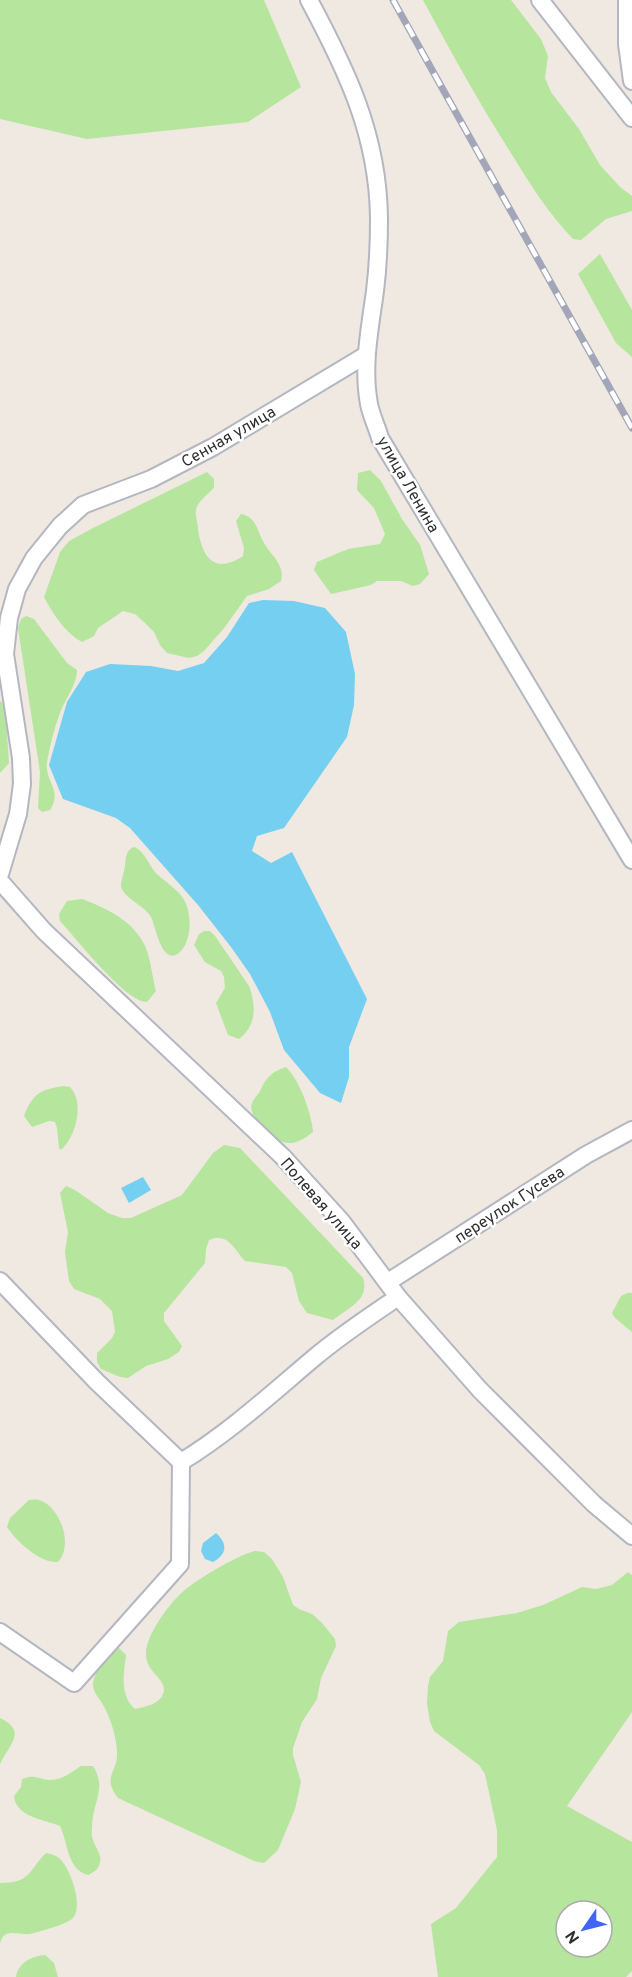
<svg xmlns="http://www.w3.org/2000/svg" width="632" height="1977" font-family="Overpass,sans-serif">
  <rect width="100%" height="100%" fill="#efe9e1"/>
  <!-- green -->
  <g fill="#b6e59e" fill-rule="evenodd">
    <polygon points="0,0 264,0 301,87 248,122 87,139 0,119"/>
    <path d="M423,0h88l30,39 7,17 -3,22 6,14 28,37 21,36 20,22 12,9v15l-26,8 -25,21 -8,-1c-24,-25 -44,-56 -62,-86 -32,-50 -60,-101 -88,-153z"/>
    <polygon points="600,254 632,310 632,357 616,343 578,274"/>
    <polygon points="370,470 381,481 402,519 420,545 429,574 420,584 413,586 401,581 377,581 371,585 331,594 314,570 317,562 348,549 380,544 385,534 374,508 357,490 358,473"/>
    <path d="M207,472l7,7v9c-6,6 -16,13 -18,22 -1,6 2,13 2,19 4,28 16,46 45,27l1,-8 -8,-27 5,-7c16,3 16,18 23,29 8,14 21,21 17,38l-12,8 -22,7 -22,31 -21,24 -7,5 -8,2 -22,-5 -7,-8 -6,-13 -10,-10 -9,-8 -12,-3 -25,17 -4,8 -12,6c-17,-9 -29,-28 -38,-45l16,-45 9,-11 24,-13z"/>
    <path d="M26,616l8,3 33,44 10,7c0,15 -12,29 -17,43 -6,16 -10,32 -13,49 -3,19 16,28 3,48l-8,2 -4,-4 2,-36 -22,-144 3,-9z"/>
    <polygon points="0,701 5,705 9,763 0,773"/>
    <path d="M134,847c11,4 15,19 23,27 8,8 22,16 27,26 8,13 8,41 -4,52 -18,16 -24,-25 -29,-35 -5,-11 -31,-20 -30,-33 1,-6 3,-12 4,-18 1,-9 0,-15 9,-19z"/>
    <path d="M82,899c24,9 52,22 63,47 6,13 7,31 11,45l-9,11c-22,0 -70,-63 -87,-81l-1,-7 8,-13z"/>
    <path d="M204,931h6l5,5 34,50c7,18 8,40 -10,53l-11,-4 -12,-32 9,-15 -1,-11 -3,-6 -16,-9 -11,-17 5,-11z"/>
    <path d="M286,1067c13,12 26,47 27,65 -21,17 -33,14 -50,-6 -4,-4 -10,-9 -11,-15 -3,-9 4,-13 8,-20 6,-13 11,-19 26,-24z"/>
    <path d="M63,1086l7,1c15,15 6,50 -9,63l-2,-2 -2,-20 -2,-6 -6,-1 -17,6 -8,-11c9,-23 16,-26 39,-30z"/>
    <path d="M224,1145l16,3 123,130c7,22 -15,30 -30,42l-26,-7 -8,-12 -7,-28 -6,-6 -41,-6c-11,-12 -17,-29 -36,-21l-3,9 -1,14 -41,50v8l18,25 -3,6 -11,7 -22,7 -18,12 -8,-1 -19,-8 -4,-7v-9l15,-15 3,-6 -3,-21 -12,-12 -26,-10 -5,-8 -4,-29 3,-20 -8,-39 6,-7 9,4 33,23 14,5h9l51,-23 31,-42z"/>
    <polygon points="627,1293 632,1293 632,1332 615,1318 612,1313 621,1296"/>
    <path d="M29,1500c3,0 7,-1 10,0 21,6 35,45 19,62 -17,2 -42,-21 -51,-35l3,-9z"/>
    <path d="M255,1551l9,1 8,7 11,18 10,28 6,4 13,5 10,9 13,16 1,7 -15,32 -4,21 -15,23 -9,26v7l8,27 -6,27 -17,41 -14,13 -10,-2 -136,-63c-17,-22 1,-26 -1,-47 -1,-16 -7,-35 -15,-48 -4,-6 -8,-10 -9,-17 -1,-9 11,-27 13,-39l13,1 7,7c-2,18 -7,40 9,54 11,-2 28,-6 29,-19 0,-13 -18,-18 -18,-36 -1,-19 28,-58 44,-68 15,-11 48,-31 65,-35z"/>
    <path d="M628,1572l4,3v137l-65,94 65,36v129l-6,6h-188l-7,-53 25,-16 41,-51v-27l-12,-56 -6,-9 -45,-34 -4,-9 -3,-19 1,-17 2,-9 13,-16 5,-30 11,-9 58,-9 26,-8 39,-18 14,2 16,-4zM566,1911h36v36h-36z"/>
    <path d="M0,1718c28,13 9,27 0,46z"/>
    <path d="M81,1766h12c14,22 0,35 -1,60 0,4 -1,9 1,14 2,7 9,15 7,22 -1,7 -7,11 -12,13 -21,-5 -20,-33 -28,-49 -17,-7 -44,-9 -46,-30l7,-9 1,-8c14,-5 15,0 28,1 12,0 22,-8 31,-14z"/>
    <path d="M46,1853c5,1 9,2 13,5 11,9 25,48 14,60 -5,6 -35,14 -43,16 -12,1 -27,-7 -30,10v-61c31,0 28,-12 46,-30z"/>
    <path d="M45,1955l9,8 4,14h-42c2,-14 15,-21 29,-22z"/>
  </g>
  <!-- water -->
  <g fill="#75cff0">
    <polygon points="263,600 294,601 325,608 346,632 355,674 354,705 347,737 284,828 257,836 252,851 271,863 292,852 367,999 349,1047 349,1077 341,1103 320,1093 284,1050 270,1012 250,974 231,947 198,905 130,828 116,818 63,799 49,765 67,702 86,672 110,664 151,666 178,671 204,663 227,637 249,603"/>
    <polygon points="143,1177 151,1190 129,1203 121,1188"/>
    <path d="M216,1533c12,11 11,21 -3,29l-8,-3 -4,-8 2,-8z"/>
  </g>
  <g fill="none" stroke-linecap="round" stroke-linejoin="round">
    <!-- minor casing -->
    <g stroke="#b4b7c1" stroke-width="20">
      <g id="minor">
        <path d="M309,0c38,71 69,135 70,218 0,24 -1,49 -4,73 -5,37 -13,75 -6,113 2,11 8,23 11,34l252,422"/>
        <polyline points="540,0 632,118"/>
        <polyline points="627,0 627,44 632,81"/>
        <polyline points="0,874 18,814 22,784 21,758 5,654 9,618 17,589 34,558 60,526 83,505 151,479 213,447 366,355"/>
        <polyline points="0,881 44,931 283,1157 342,1222 398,1297 480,1390 594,1504 632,1536"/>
        <polyline points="0,1281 97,1382 181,1462 180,1564 74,1683 0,1632"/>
        <polyline points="388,1282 586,1155 632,1130"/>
        <path d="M181,1462c49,-30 90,-68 134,-105 26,-22 55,-41 83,-60"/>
      </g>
    </g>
    <!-- minor -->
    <use href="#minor" stroke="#fff" stroke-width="16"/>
    <!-- rail casing -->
    <g stroke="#a3a6b8" stroke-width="7">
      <polyline id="rail" points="393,0 632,428"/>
    </g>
    <!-- rail -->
    <use href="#rail" stroke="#fff" stroke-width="4.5" stroke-dasharray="14" stroke-linecap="butt"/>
  </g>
  <g text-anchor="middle" stroke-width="5" stroke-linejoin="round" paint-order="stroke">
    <!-- street labels -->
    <g font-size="16" fill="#2e2e2e" stroke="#fff">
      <text transform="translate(228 436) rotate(-30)" y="6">Сенная улица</text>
      <text transform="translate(409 484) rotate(60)" y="6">улица Ленина</text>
      <text transform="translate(322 1203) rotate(49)" y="6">Полевая улица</text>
      <text transform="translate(509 1204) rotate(-33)" y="6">переулок Гусева</text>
    </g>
  </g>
  <!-- north arrow -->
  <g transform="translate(584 1929) rotate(235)"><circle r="28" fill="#ffffff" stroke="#ababab" stroke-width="1.5"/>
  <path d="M0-4.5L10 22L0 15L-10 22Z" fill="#4264fb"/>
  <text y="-9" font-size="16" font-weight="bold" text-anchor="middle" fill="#2e2e2e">N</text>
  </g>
</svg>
